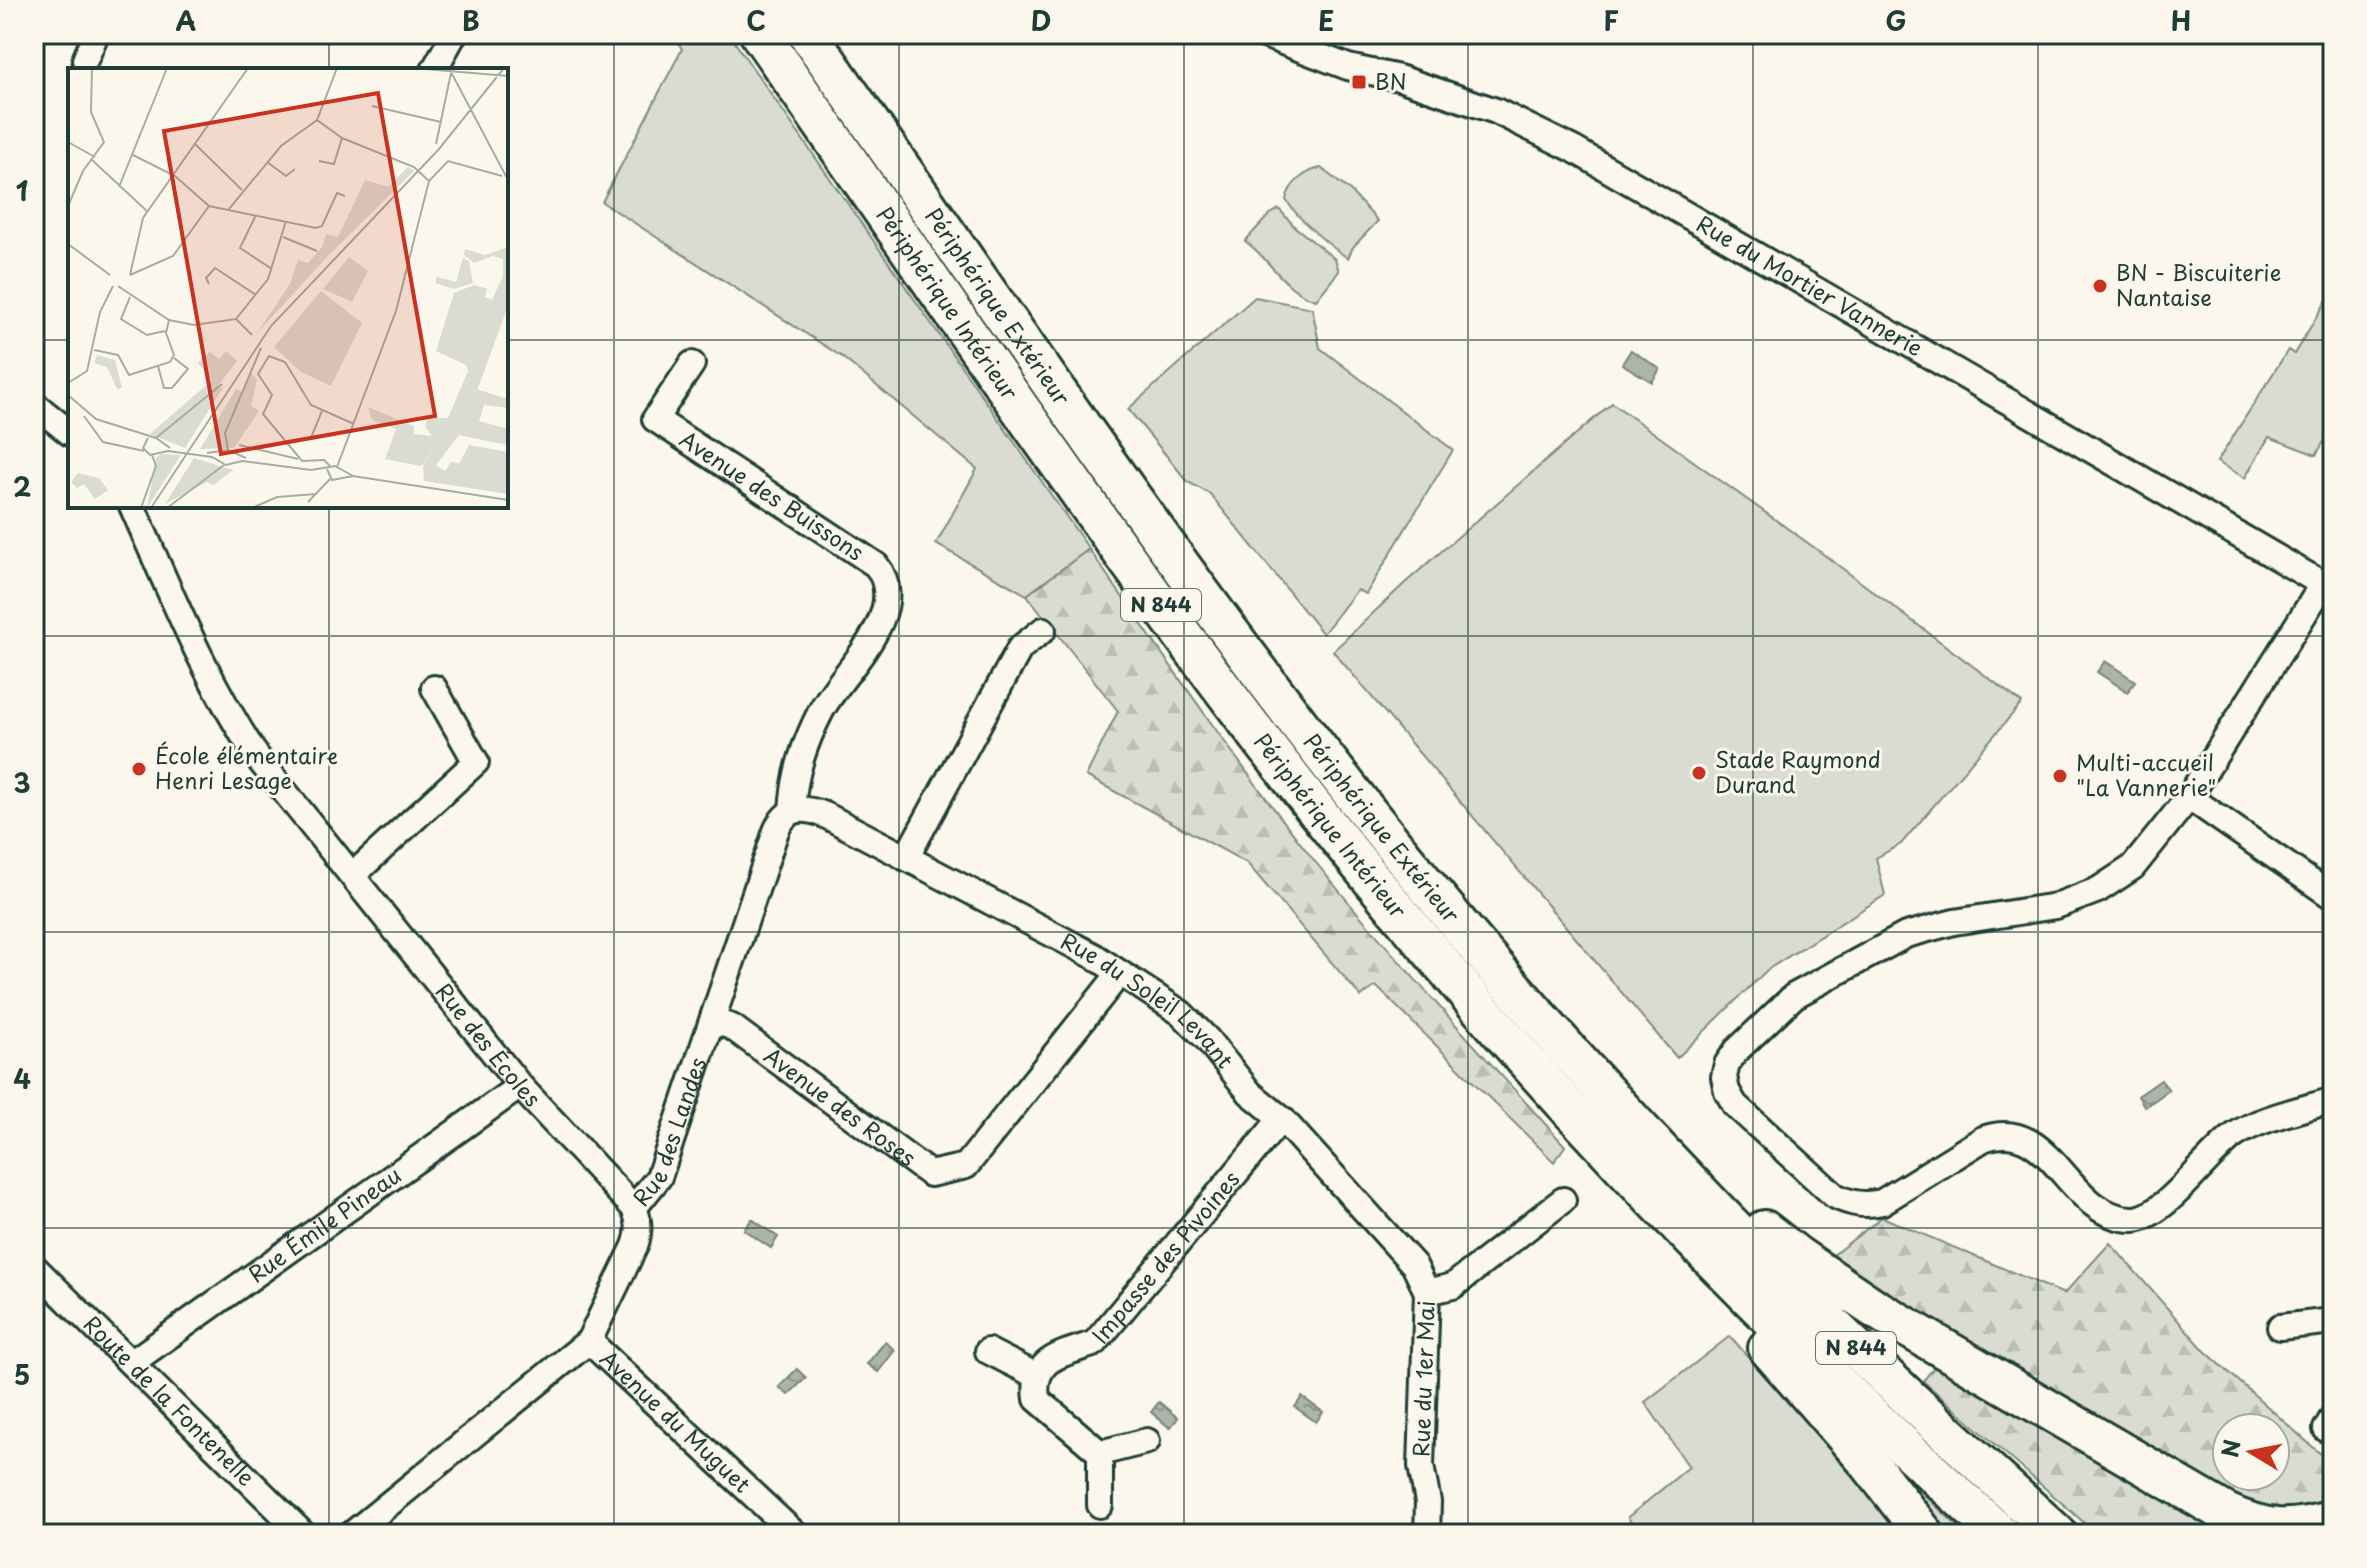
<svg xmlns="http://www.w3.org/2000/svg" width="2367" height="1568" font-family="'Playpen Sans',sans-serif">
  <defs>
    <pattern id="forest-firs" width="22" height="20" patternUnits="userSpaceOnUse" patternTransform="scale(2)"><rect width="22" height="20" fill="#dbdcd1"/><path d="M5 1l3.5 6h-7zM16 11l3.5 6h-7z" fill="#bcbeb4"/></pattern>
    <pattern id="water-ripples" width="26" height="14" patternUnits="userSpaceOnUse" patternTransform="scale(2)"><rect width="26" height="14" fill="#adb4aa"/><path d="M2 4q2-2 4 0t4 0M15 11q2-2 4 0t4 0" fill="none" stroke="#8c948b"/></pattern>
  </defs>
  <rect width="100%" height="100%" fill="#fbf7ec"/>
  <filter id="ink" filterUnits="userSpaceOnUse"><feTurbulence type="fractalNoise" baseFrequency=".0125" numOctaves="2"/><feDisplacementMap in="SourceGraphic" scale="16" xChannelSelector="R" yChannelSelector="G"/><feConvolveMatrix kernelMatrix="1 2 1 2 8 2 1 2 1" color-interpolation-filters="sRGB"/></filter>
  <g filter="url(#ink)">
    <!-- green -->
    <g fill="#dbdcd1" stroke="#7d8c82" stroke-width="2">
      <polygon points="673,34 729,34 1089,549 1027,595 936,544 977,469 842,357 602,202 682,49"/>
      <path d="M1321,168l29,23 28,30 -25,26 -5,11c-20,-13 -49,-38 -62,-58 3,-16 19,-29 35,-32z"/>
      <path d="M1279,209l16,18 40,32 4,12 -23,29c-32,-9 -45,-40 -71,-59l24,-26z"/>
      <polygon points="2333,290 2333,427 2316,455 2269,437 2245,478 2217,462 2288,350 2294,354"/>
      <polygon points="1255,297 1312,308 1320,348 1453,450 1366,594 1357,590 1323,634 1210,494 1188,482 1128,409"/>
      <polygon points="1612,403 1819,551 2022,703 1901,844 1876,858 1885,895 1767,970 1677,1058 1333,651 1405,583"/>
      <polygon points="1730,1336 1903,1534 1637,1534 1628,1517 1689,1467 1645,1402"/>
      <polygon points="1892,1465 1966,1534 1929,1534"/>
    </g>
    <!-- forest -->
    <g fill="url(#forest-firs)" stroke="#7d8c82" stroke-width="2" fill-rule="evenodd">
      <path d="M1089,549c72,103 143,207 220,305 81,101 170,196 256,292l-11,16 -178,-176 -15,11 -114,-134 -161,-87 32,-65 -91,-116z"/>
      <path d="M1882,1217l182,77 46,-51 95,108 128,114c0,63 -59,43 -99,35l4,34h-141l-174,-153 33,-41 -133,-77zM2227,1428h48v48h-48z"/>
    </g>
    <!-- water -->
    <g fill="url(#water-ripples)" stroke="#74847b" stroke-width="2">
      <polygon points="1631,350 1660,369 1652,382 1622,364"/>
      <polygon points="2105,661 2135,681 2128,692 2097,672"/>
      <polygon points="2161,1080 2169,1090 2145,1107 2138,1096"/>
      <polygon points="752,1219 778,1237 771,1248 744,1230"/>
      <polygon points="885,1342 895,1350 878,1372 867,1364"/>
      <polygon points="797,1369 806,1378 788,1395 779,1387"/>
      <polygon points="1302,1397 1323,1412 1316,1422 1295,1407"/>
      <polygon points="1159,1402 1178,1418 1170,1428 1151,1412"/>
    </g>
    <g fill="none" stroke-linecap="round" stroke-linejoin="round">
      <!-- minor casing -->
      <g stroke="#1f3d34" stroke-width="30">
        <g id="minor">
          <path id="s1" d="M1262,34l86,33 51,11 97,33 77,38 760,441"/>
          <polyline points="85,60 96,34"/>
          <polyline points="434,70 454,34"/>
          <path id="s2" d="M692,364l-37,55 221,146c37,47 -34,106 -55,146 -17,33 -27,63 -29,100"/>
          <polyline points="34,404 70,433"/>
          <path id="s3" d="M132,506c39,87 72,171 125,251l263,329 114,122"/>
          <path d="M2323,584l-134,213 -56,70 -35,23 -42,16 -102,16 -48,13 -112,61 -58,55 -9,13 -3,13 3,14 8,14 100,91c17,8 29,10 47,6l101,-63c71,-26 84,81 151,80 30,-1 75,-66 101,-84 25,-17 69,-26 98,-35"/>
          <polyline points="2189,797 2333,897"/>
          <polyline points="906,858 1020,648 1043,630"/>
          <polyline points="353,875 476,762 434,688"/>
          <path id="s4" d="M713,1021l19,6 198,147 36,-8 153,-192"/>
          <path id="s5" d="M34,1267l269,267"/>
          <polyline points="2280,1327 2333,1321"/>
          <path id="s6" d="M589,1341l206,193"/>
          <polyline points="988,1351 1037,1376"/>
          <path id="s7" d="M131,1363l389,-277"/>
          <polyline points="2326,1429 2333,1417"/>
          <path id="s8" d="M1147,1441l-47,12 -63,-54c-6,-43 26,-44 58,-56l180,-217 8,-6"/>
          <polyline points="1100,1505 1100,1453"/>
          <path id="s9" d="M352,1534l237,-193 46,-95c5,-14 5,-25 -1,-38l25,-31 117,-346c10,-24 26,-25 49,-16l269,141 87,57 26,26 43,54 33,27 131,145 13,27"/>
          <path id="s10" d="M1427,1534l1,-32 -7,-36 6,-174 26,-6 110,-86"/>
        </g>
      </g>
      <!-- trunk casing -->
      <g stroke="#1f3d34" stroke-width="44">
        <g id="trunk">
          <path id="s11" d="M760,34c204,292 401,590 628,865 188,229 391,437 612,635"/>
          <path id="s12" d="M808,34c212,304 418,613 656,897 100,118 204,232 313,341 91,90 186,176 280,262"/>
          <path d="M1764,1230l33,26 77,52 352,205c41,19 64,19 107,7"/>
          <polyline points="1768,1348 1869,1463 1924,1534"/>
        </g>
      </g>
      <!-- minor -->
      <use href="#minor" stroke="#fbf7ec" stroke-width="24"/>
      <!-- trunk -->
      <use href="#trunk" stroke="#fbf7ec" stroke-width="38"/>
    </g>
  </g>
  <!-- grid -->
  <path fill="none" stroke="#1f3d34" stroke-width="2" stroke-opacity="0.55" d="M329,34v36M614,34v1500M899,34v1500M1184,34v1500M1468,34v1500M1753,34v1500M2038,34v1500M34,340h36M506,340h1827M329,506v1028M34,636h2299M34,932h2299M34,1228h2299"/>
  <!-- markers -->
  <g fill="#c8321e" stroke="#fbf7ec" stroke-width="3">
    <rect x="1351" y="74" width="16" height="16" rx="4"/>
    <circle cx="2100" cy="286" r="8"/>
    <circle cx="139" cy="769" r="8"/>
    <circle cx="1699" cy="773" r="8"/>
    <circle cx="2060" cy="776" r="8"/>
  </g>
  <g text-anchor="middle" stroke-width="6" stroke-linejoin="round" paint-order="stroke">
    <!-- shield labels -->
    <g fill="#fbf7ec" stroke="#61756b" stroke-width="2">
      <rect x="1121" y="589" width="80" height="32" rx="6"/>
      <rect x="1816" y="1332" width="80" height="32" rx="6"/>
    </g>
    <g font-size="20" font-weight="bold" fill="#1f3d34">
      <text x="1161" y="612">N 844</text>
      <text x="1856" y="1355">N 844</text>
    </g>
    <!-- poi labels -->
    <g font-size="22" fill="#1f3d34" stroke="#fbf7ec" text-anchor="start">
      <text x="1375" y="90">BN</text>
      <text x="2116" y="281">BN - Biscuiterie<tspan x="2116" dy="25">Nantaise</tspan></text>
      <text x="155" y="764">École élémentaire<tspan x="155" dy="25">Henri Lesage</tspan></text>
      <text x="1715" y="768">Stade Raymond<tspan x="1715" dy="25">Durand</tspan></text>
      <text x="2076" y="771">Multi-accueil<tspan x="2076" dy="25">"La Vannerie"</tspan></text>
    </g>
    <!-- street labels -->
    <g font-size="22" fill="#1f3d34" stroke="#fbf7ec">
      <text dy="8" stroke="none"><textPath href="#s1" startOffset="606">Rue du Mortier Vannerie</textPath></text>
      <text dy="8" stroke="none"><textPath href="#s11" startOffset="328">Périphérique Intérieur</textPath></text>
      <text dy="8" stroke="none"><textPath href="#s12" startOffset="332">Périphérique Extérieur</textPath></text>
      <text dy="8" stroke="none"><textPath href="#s2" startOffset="206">Avenue des Buissons</textPath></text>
      <text dy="8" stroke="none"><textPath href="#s11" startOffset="976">Périphérique Intérieur</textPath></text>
      <text dy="8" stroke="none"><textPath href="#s12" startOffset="980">Périphérique Extérieur</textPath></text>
      <text dy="8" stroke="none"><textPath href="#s9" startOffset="1288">Rue du Soleil Levant</textPath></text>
      <text dy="8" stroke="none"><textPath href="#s3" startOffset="650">Rue des Écoles</textPath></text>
      <text dy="8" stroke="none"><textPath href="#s4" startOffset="154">Avenue des Roses</textPath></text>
      <text dy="8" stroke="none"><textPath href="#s9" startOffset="536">Rue des Landes</textPath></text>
      <text dy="8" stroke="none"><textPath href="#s7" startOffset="238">Rue Émile Pineau</textPath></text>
      <text dy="8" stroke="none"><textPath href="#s8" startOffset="334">Impasse des Pivoines</textPath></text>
      <text dy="8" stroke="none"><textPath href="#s10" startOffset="156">Rue du 1er Mai</textPath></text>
      <text dy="8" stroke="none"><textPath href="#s5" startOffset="190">Route de la Fontenelle</textPath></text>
      <text dy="8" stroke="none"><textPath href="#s6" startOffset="118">Avenue du Muguet</textPath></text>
    </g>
  </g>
  <!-- overview -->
  <g transform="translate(68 68)">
    <rect width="440" height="440" fill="#fbf7ec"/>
    <path d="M340,99l6,4 -85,84 -7,-8 4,-13 12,3 27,-57 23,7zM440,179v59l-30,82 -57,78 -36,-7 11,-30 -24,-9 -4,-13 46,19v8l18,2 -7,-10 3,-8h20l20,-47 -2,-6 -30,-14 18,-58 20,-8 13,4 -2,8 7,3 11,-24v-17l-10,-3 -19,7 -10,-8 1,-6 20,6zM281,189l19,14 -16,31 -29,-13zM395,190l6,3 4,22 -19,6 -19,-6 2,-6 19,5zM253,223l41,32 -31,63 -30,-14 -27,-25zM158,283l11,10 -23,30 10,-5 -39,62 -35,-14 62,-54 -14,-17 3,-4 9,-7 9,7zM29,287l18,5 7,28 -5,1 -10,-22 -13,-4zM401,377l39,7v20l-49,-8zM126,390l39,12 -19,15 -7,-3 -42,22zM10,405l21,5 9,12 -13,9 -11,-15 -7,4 -6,-6z" fill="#dbdcd1"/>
    <path d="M254,179l7,8 -72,78 33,-49 8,-24 10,3zM182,304l7,7 -6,27 8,5 -25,37 -34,1 36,-60 6,3zM408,321l32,10v9l-24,-3 -5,16 29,8 -1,16 -48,-10 -23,30 9,6 6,-9 57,10v22l-84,-13 -1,-17zM93,386l20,1 -34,53 9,-50z" fill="#dbdcd1"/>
    <path fill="none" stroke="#a3ada2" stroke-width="2" d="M345,0l95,8M383,4l57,108M304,38l69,16M249,52l25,18 72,29 15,14M0,74l27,15M127,76l47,46M368,76l15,-71M65,87l42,21 34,30 107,22 6,-2 15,-33 8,3M24,92l56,52M251,93l15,3 8,-26M199,94l19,14 9,-7M51,119l48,-119M0,138l15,-35 21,-29 -13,-30 1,-44M161,141l52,-63 36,-26 20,-52M188,147l-16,33 32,21M215,169l34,14M0,176l42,31M62,207l13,-57 105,-150M62,207l43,-19 36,-50M141,216l-3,-6 9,-10 41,27M50,218l51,34 25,5 42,-6 16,16M62,229l-9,22 26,16 18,-4M168,251l32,-40 18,-58M26,282l24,5 11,20 41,-13 4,-7 -8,-22 3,-13M90,298l6,22h8l16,-19 -14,-11M0,315l19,-12 13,-59 13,-26M0,327l28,24 60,19 14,10M16,348l19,26 41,9M80,370l-5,10 7,7 18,-4 44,6 14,8 16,-4 69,9 24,-4 18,10M88,370l66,-54M242,372l12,-29M171,377l59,14M160,382l-3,-17 36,-85M139,385l21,-3 18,8M262,398l-6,-6 -22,1 -39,-47 9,-19 -14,-21 11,-18 16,6 26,43 43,19M269,399l59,-156 33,-130 19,-20 54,15M259,401l5,11 21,-4 155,24M240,434l22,-23M73,440l15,-42 -4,-11M83,440l120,-182 168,-177 65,-81M99,440l57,-43M184,440l25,-11 39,-3"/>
    <path fill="#c8321e" fill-opacity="0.15" stroke="#c8321e" stroke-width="4" d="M310,25l57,323 -214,38 -57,-323z"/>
    <rect width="440" height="440" fill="none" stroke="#1f3d34" stroke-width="4"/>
  </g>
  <!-- margin -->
  <rect width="2367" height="1568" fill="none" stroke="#fbf7ec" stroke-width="88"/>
  <!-- north arrow -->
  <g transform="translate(2251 1452) rotate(280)"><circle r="38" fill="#fbf7ec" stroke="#a3ada2" stroke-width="2"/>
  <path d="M0-6L14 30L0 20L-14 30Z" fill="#c8321e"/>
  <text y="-12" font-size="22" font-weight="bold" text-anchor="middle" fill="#1f3d34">N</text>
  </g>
  <rect x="44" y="44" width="2279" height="1480" fill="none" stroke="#1f3d34" stroke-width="3"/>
  <g font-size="26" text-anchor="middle" font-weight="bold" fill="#1f3d34">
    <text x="186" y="31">A</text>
    <text x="471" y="31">B</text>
    <text x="756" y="31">C</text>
    <text x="1041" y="31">D</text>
    <text x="1326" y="31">E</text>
    <text x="1611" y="31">F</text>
    <text x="1896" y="31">G</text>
    <text x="2181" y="31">H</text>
    <text x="22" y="201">1</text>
    <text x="22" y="497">2</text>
    <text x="22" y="793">3</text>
    <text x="22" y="1089">4</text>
    <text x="22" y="1385">5</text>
  </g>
</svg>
